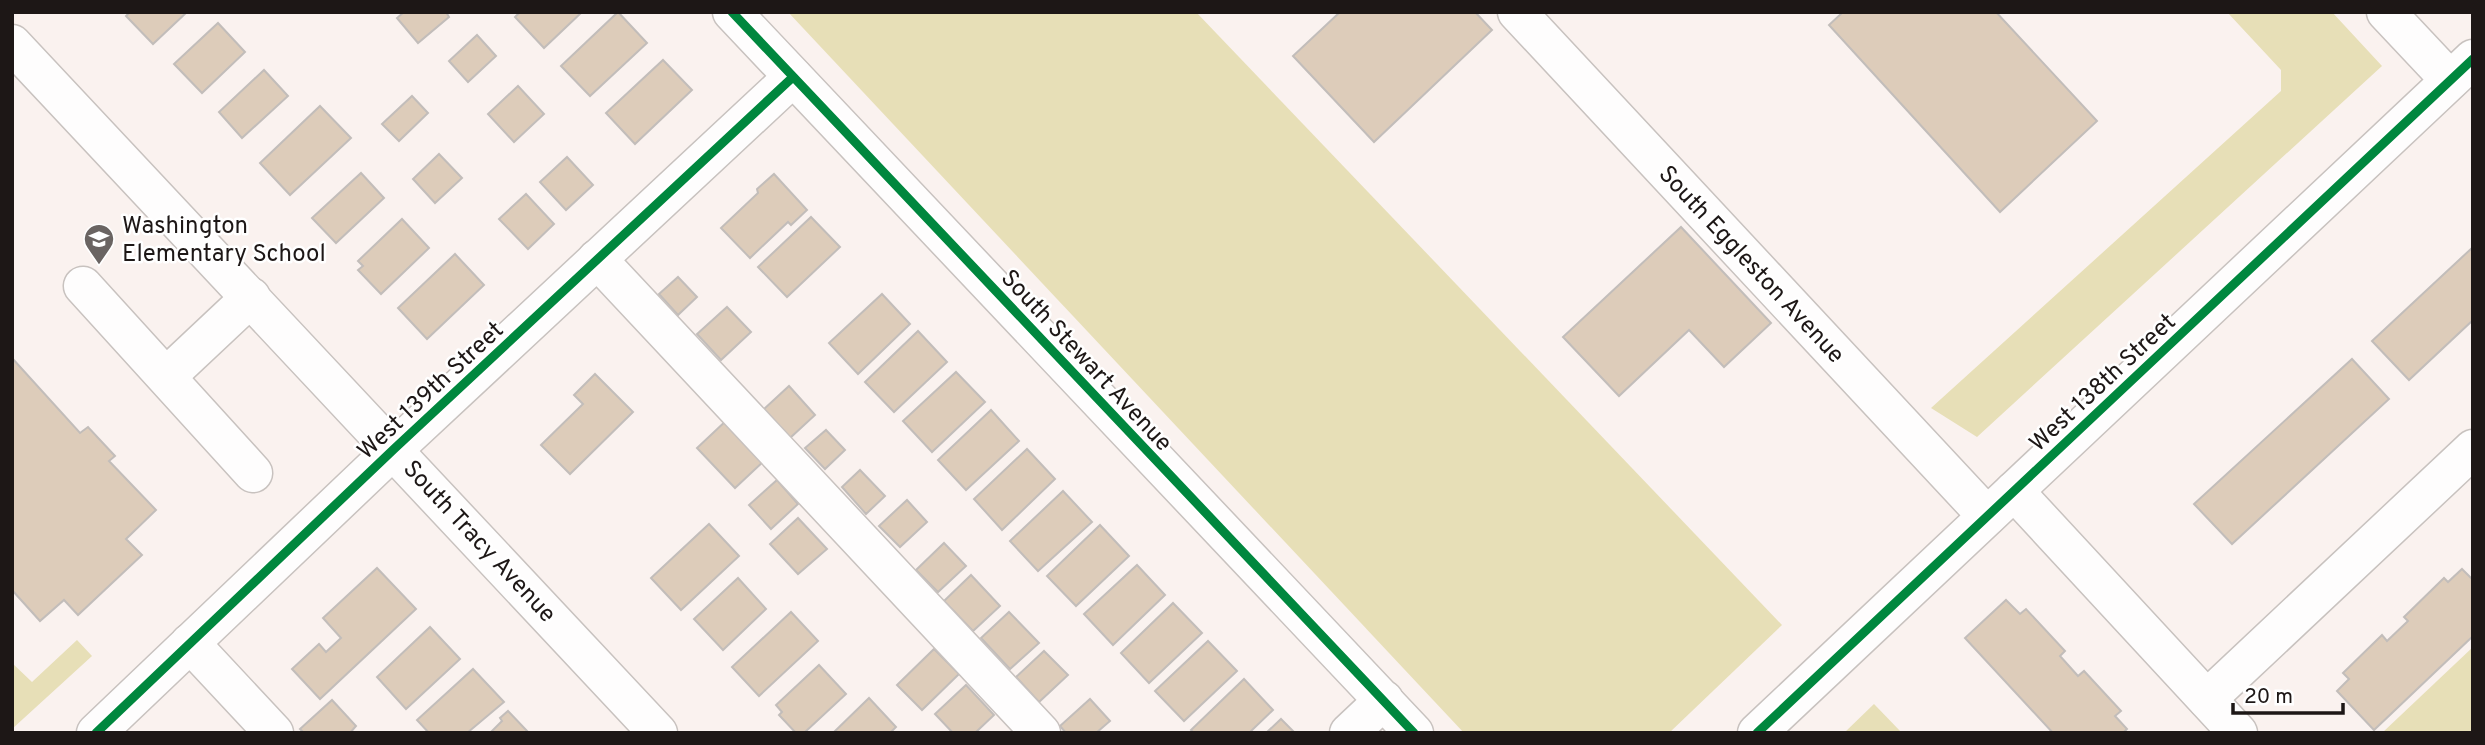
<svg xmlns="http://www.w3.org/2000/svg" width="2485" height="745" font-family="Overpass,sans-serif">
  <rect width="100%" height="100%" fill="#faf2ef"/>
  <!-- green -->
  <g fill="#e7dfb7">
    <polygon points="788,12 1196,12 1782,625 1669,733 1464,733"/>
    <polygon points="2227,12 2332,12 2382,66 1977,437 1931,408 2281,91 2281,70"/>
    <polygon points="77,640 92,656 12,729 12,663 32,682"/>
    <polygon points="2473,647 2473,733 2382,733"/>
    <polygon points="1874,704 1902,733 1844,733"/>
  </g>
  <!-- building -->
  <g fill="#ddccba" stroke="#c2bdba" stroke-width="2">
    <polygon points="130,12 187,12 153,44 126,16"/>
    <polygon points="404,12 446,12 449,17 418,43 397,18"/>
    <polygon points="520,12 582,12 544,48 515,17"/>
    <polygon points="618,12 647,43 590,96 561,66"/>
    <polygon points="1340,12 1475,12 1492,30 1374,142 1293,56"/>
    <polygon points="1843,12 1996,12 2097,121 2000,212 1829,25"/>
    <polygon points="218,23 245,52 202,93 174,64"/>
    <polygon points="477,35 496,56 468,82 449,61"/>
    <polygon points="663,60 692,90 635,144 606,113"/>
    <polygon points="264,70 288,96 242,138 219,112"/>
    <polygon points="518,86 544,114 514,142 488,114"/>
    <polygon points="412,96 428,113 399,141 382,124"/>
    <polygon points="320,106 351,138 290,195 260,163"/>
    <polygon points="439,154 462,178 435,203 413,179"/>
    <polygon points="567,157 593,185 566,210 540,182"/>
    <polygon points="361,173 384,198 336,243 312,218"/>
    <polygon points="774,174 807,210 791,225 788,222 750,258 721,228 758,193 757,189"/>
    <polygon points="526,194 554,224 528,249 499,219"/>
    <polygon points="811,217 840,247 787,297 758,267"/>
    <polygon points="402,219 429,248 381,294 358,270 363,266 358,261"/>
    <polygon points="1681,227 1771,323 1724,367 1689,330 1619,396 1563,337"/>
    <polygon points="2473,247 2473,320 2409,380 2372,341"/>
    <polygon points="455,254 484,285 427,339 398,308"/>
    <polygon points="678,277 697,297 678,315 659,294"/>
    <polygon points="882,294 910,324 858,374 829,343"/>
    <polygon points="727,307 751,332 721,360 697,334"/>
    <polygon points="918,331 947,362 894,412 865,382"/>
    <polygon points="12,358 80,433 88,427 115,456 109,461 156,510 126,539 142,555 78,615 64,600 40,621 12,590"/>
    <polygon points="2352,359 2389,399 2232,544 2194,504"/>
    <polygon points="956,372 985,402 932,452 903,421"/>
    <polygon points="595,374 633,412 570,474 541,445 583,404 574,395"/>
    <polygon points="789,386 815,415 790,438 764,409"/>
    <polygon points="991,410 1019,441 966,490 938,460"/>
    <polygon points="729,418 767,458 735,488 697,448"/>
    <polygon points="826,430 845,450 825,469 805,448"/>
    <polygon points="1027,449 1055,479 1002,530 974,499"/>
    <polygon points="860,470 885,496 866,514 842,487"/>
    <polygon points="777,480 798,504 771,529 749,505"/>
    <polygon points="1063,491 1092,522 1038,571 1010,541"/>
    <polygon points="907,500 927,522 900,547 879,526"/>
    <polygon points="798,518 827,549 798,574 770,544"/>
    <polygon points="709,524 739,556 681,610 651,578"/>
    <polygon points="1100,525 1129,556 1076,606 1047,576"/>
    <polygon points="944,543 966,566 938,592 916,570"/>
    <polygon points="1137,565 1165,595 1113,645 1084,614"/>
    <polygon points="377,568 416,609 320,699 292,669 319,644 326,652 341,638 323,618"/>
    <polygon points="2462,569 2473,580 2473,636 2374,730 2337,691 2349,679 2343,673 2382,635 2387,641 2408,621 2404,617 2444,578 2448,582"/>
    <polygon points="971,575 1000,606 973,631 944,601"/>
    <polygon points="738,578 766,609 723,650 694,619"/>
    <polygon points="2006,600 2020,614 2026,609 2065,651 2060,656 2078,676 2084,671 2121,711 2115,716 2127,729 2123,733 2053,733 1965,638"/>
    <polygon points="1173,603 1202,633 1149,683 1121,653"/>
    <polygon points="791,612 818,641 759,696 732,667"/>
    <polygon points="1009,612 1039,643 1010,669 981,638"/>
    <polygon points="430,627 460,659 406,709 377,677"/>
    <polygon points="1208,641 1237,671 1184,721 1155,691"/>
    <polygon points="934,649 959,674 922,710 897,685"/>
    <polygon points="1044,651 1068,675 1039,702 1016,677"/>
    <polygon points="819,665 846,694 804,733 796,733 779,715 782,712 776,705"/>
    <polygon points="473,669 504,702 467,733 429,733 417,720"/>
    <polygon points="1244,679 1273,710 1249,733 1194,733 1191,730"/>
    <polygon points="966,685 994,715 975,733 953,733 935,714"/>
    <polygon points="869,698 896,727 890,733 833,733"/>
    <polygon points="1090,699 1110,721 1096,733 1066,733 1060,726"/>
    <polygon points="332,700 356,726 350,733 304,733 300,729"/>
    <polygon points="508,711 529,733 490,733 502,721 500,718"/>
    <polygon points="1281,719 1295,733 1266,733"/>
  </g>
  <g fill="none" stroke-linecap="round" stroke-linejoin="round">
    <!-- minor casing -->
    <g stroke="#c8c2bf" stroke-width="41">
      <g id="minor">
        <polyline points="732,12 1414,733"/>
        <polyline points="1517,12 1987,516"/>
        <polyline points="2386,12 2450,80"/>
        <polyline points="12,44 658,733"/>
        <polyline points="597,259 1041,733"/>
        <polyline points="83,286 253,473"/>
        <polyline points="167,376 251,297"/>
        <polyline points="2014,491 2238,733"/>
        <polyline points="190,643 274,733"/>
        <polyline points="2207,699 2473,449"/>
        <polyline points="96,733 394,449 793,77"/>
        <polyline points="1349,733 1384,700"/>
        <polyline points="1757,733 2473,59"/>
      </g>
    </g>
    <!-- minor -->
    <use href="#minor" stroke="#fefdfd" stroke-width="38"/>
    <!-- cycleway casing -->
    <g stroke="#fff" stroke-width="13">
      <g id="cycleway">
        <polyline points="732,12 1414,733"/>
        <polyline points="96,733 394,449 793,77"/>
        <polyline points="1757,733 2473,59"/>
      </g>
    </g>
    <!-- cycleway -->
    <use href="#cycleway" stroke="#00873e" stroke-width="9"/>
  </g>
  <!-- icons -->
  <defs>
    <g id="school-pin" transform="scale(1.575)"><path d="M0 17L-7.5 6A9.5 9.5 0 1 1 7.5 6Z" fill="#6a6462" stroke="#fff"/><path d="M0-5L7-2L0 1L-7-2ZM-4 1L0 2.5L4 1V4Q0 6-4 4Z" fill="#fff"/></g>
  </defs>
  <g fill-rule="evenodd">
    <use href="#school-pin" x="99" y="239"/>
  </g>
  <g text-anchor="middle" stroke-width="5" stroke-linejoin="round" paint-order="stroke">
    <!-- poi labels -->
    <g font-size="24" fill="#1d1716" stroke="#fff" text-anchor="start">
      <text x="122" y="233">Washington<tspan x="122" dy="28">Elementary School</tspan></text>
    </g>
    <!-- street labels -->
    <g font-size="24" fill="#1d1716" stroke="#fff">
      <text transform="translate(1752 264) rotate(47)" y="8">South Eggleston Avenue</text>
      <text transform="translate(1087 360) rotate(47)" y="8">South Stewart Avenue</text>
      <text transform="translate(2102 382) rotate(-43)" y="8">West 138th Street</text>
      <text transform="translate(430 390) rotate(-43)" y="8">West 139th Street</text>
      <text transform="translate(480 541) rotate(47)" y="8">South Tracy Avenue</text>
    </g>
  </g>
  <!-- border -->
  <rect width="2485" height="745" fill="none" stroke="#1d1716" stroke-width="28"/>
  <!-- scale -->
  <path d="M2233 703v10h110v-10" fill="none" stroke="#1d1716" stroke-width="3.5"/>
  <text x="2244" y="703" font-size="21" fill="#1d1716" stroke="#ffffff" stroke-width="5" paint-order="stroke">20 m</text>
</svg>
